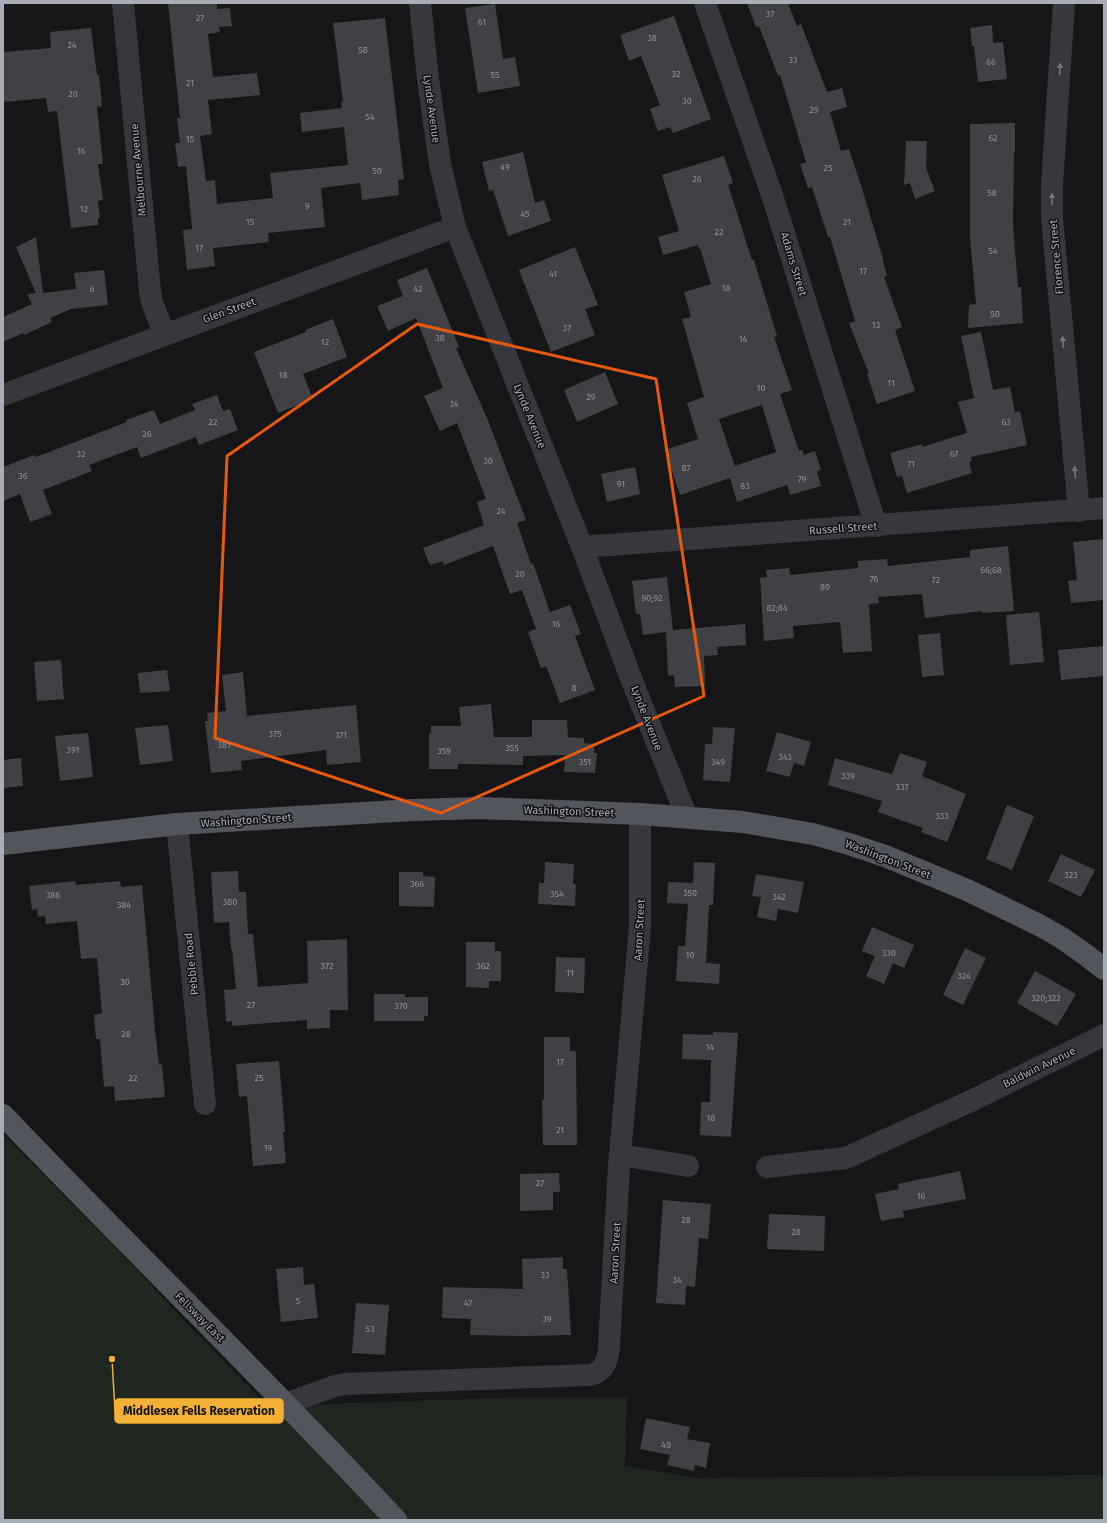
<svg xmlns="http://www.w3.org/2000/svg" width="1107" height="1523" font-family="'Fira Sans',sans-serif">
  <rect width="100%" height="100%" fill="#161618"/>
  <!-- green -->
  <polygon fill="#1e261f" points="3,1134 119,1251 184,1320 267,1406 501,1398 627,1398 625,1466 699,1478 1104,1475 1104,1520 3,1520"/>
  <!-- building -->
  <g fill="#404145" fill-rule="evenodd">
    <polygon points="168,3 217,3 217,9 230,8 232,26 219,27 220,32 208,34 213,77 257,73 260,95 208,100 212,134 200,136 206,181 215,180 217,204 273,198 270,173 348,165 344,127 302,132 300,113 342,108 341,102 343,102 333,23 385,18 404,179 398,180 399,195 362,200 360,183 321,188 325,227 268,233 269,242 213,248 215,266 187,270 183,230 192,229 186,166 178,167 175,143 180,143 177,118 180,118"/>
    <polygon points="747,3 788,3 797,26 801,24 827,92 842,88 847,107 830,112 841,151 849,149 864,195 884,262 883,262 887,276 884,277 902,327 895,330 915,391 877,404 867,374 869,374 849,323 855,321 830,237 828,237 812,187 808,188 800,164 806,162 780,75 778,76 759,26 756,27"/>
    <polygon points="495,4 503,59 515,57 520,86 478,93 465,8"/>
    <polygon points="674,16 711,119 673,133 670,127 658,131 650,109 660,105 641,56 629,61 620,35"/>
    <polygon points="992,25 993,43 1003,42 1007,79 978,82 974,46 972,46 970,28"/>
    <polygon points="91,28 97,75 99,75 102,106 97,107 103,164 98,164 103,200 98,201 100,218 98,218 98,225 71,228 57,111 48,112 46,98 3,102 3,52 51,48 50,32"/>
    <polygon points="1015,123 1015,152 1014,152 1013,226 1018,287 1021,287 1023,323 968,328 969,305 976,304 970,237 970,124"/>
    <polygon points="906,141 927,141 926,168 935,191 915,199 910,183 904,185"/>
    <polygon points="523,152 535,203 544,200 551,221 508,236 493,190 489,191 482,162"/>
    <path d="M724,156l9,27 -5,2 24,75h2l23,76 -3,1 18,53 -12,4 19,57 3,-1 2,5 11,-4 6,19 -4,1 4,15 -31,9 -3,-10 -50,17 -7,-24 -50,17 -15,-45 33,-11 -11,-36 17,-6 -22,-78 9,-2 -7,-25 27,-8 -11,-36 -1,1 -1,-4 -35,10 -5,-18 21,-6 -17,-56zM762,405l14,47 -41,14 -16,-47z"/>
    <polygon points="36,237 43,293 76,289 74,273 104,270 108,305 71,309 50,318 52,322 24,335 23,333 3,342 3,317 32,304 27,294 36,293 16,247"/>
    <polygon points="575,247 598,305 585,309 595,335 551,352 519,270"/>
    <polygon points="427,268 459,347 456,348 487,418 526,520 517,523 531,564 533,563 550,612 570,605 581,634 575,636 595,690 560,703 546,666 541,668 528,632 536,629 522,590 510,594 493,546 444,565 443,561 430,565 423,548 484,525 477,502 486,499 457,423 440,431 424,396 443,388 416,318 388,331 377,306 403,296 397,280"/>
    <polygon points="333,319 347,357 303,374 313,399 278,413 254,352 306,332 305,330"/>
    <polygon points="981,332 993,390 1010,387 1015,412 1020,411 1027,445 971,457 972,461 969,462 972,473 907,493 902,476 897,477 890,453 922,444 922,447 967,433 958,402 974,398 961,336"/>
    <polygon points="605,372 618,404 577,422 564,390"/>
    <polygon points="217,395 223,411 230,409 238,430 199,445 196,437 141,458 137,447 89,465 92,471 43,490 52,514 30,522 20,494 3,501 3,467 34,455 36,457 127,422 126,420 154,410 160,424 195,410 192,404"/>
    <polygon points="635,467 640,494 607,502 601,474"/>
    <polygon points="1104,539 1104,600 1071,603 1068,581 1077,580 1073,542"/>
    <polygon points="1008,546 1014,611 982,613 982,611 925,618 922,594 878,597 879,603 869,604 872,651 843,653 840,622 793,626 794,638 764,641 760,578 767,577 766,570 789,568 790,575 858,568 858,561 887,559 888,566 970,557 970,550"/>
    <polygon points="667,577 673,630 745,624 746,645 717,647 718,655 704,656 705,686 675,687 674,675 668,676 666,632 643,635 640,614 636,614 632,581"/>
    <polygon points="1039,612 1044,662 1010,665 1006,615"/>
    <polygon points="940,633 944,675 922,677 918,635"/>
    <polygon points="1104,646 1104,676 1061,680 1058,650"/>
    <polygon points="61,660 64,699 37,701 34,662"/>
    <polygon points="167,670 170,691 140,693 138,673"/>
    <polygon points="243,672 247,716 356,705 361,762 327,765 326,750 241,761 242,770 211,773 205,721 208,721 207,713 226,711 222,675"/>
    <polygon points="491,704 494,737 532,737 532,720 567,720 568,737 584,738 584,743 594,744 594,753 597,753 595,773 564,772 565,755 523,756 523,765 458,764 458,769 429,769 429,733 431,734 431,726 461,726 459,707"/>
    <polygon points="168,725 173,761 140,765 135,728"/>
    <polygon points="713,727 735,728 730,782 703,780 705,744 712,744"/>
    <polygon points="777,732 811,742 804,766 794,763 790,777 766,771"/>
    <polygon points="88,733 93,777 60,781 55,736"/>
    <polygon points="900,753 927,762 922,776 966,794 947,842 921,832 923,828 878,812 882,801 828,785 835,758 892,774"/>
    <polygon points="21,758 23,786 3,788 3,760"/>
    <polygon points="1007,805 1034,816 1012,870 986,859"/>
    <polygon points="1061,854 1095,870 1081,897 1048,881"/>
    <polygon points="545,862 574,864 573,884 576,884 575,906 538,904 539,883 544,883"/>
    <polygon points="694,862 715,863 713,905 709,905 706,963 720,964 719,984 676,981 678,946 685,946 688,904 667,903 668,882 693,883"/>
    <polygon points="238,871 239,892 246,892 248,934 253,934 258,987 308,983 307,941 347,939 348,1010 330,1010 330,1028 307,1029 307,1020 232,1026 232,1021 226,1022 224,990 236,989 232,949 231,950 229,922 214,923 211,872"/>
    <polygon points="399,872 423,872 423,876 435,877 434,907 399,906"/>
    <polygon points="756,874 804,882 798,913 778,909 776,921 757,917 761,897 752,896"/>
    <polygon points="75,881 76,885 120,881 121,887 142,885 155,1030 159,1065 162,1064 165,1097 115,1101 114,1086 104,1087 100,1039 96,1039 94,1015 102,1013 97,958 81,959 77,921 46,924 45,916 38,917 37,909 32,910 29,886"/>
    <polygon points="872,927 914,945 904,968 893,963 884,984 866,976 875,956 862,951"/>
    <polygon points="466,942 495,942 495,951 501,951 501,981 489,981 489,988 466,987"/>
    <polygon points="965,948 986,958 963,1005 943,995"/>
    <polygon points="556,957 585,958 584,993 555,992"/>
    <polygon points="1035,971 1076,994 1057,1026 1017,1003"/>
    <polygon points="374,994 405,994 405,997 428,997 428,1016 424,1016 424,1021 374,1021"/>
    <polygon points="713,1032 738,1033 731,1137 700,1135 701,1102 710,1102 711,1060 682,1059 683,1034 713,1035"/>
    <polygon points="544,1037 570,1037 570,1051 576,1051 577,1145 543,1145 542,1100 544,1100"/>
    <polygon points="279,1061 285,1132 283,1132 286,1163 253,1166 247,1096 239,1097 236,1064"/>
    <polygon points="960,1171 966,1199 903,1211 904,1217 881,1221 875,1194 899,1189 898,1184"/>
    <polygon points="559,1173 560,1192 553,1192 553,1210 520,1211 520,1174"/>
    <polygon points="663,1200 711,1204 708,1239 699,1238 695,1287 686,1286 685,1305 656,1303"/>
    <polygon points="769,1214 825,1216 824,1251 767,1249"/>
    <polygon points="563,1257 563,1269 567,1269 571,1335 524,1336 470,1335 471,1319 442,1318 443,1287 523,1289 522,1259"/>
    <polygon points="303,1267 304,1285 314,1284 318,1318 281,1322 276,1269"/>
    <polygon points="356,1303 389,1305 385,1355 352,1353"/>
    <polygon points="646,1418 690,1427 687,1439 710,1443 706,1468 695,1465 694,1471 667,1465 670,1455 640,1449"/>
  </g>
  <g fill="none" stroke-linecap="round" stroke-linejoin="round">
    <!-- minor -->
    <g stroke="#37383d" stroke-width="22">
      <polyline points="123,3 150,291 152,302 164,334"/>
      <polyline points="420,3 428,79 440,164 455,227 582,547 632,681 687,817"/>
      <polyline points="705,3 772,195 876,526"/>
      <polyline points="1064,3 1052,184 1052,218 1079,511"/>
      <polyline points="3,395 455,227"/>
      <polyline points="582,547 1104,508"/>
      <polyline points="177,824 205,1104"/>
      <polyline points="621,1155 688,1166"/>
      <polyline points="767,1167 846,1158 973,1100 1104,1035"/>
      <path d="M285,1404l50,-18 10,-2 245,-9c14,-3 18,-14 19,-28l10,-181 21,-240v-112"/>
    </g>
    <!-- major -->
    <g stroke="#53555c" stroke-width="22">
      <polyline points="3,844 177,824 413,810 480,808 640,814 743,822 813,834 849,844 885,856 967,890 1039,925 1062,938 1086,955 1104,969"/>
      <path d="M3,1115c130,136 265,267 393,405"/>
    </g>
  </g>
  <!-- one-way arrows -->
  <defs><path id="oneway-solid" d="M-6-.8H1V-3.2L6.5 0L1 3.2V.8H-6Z"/></defs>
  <g fill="#757881">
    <use href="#oneway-solid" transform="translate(1060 69) rotate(-86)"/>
    <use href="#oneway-solid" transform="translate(1052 199) rotate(-89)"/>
    <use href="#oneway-solid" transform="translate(1063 342) rotate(-95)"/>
    <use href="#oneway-solid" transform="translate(1075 472) rotate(-95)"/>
  </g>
  <!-- marked area -->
  <path fill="none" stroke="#e8590c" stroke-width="3" stroke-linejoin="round" d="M417,324l239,55 48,317 -263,117 -226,-75 12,-282z"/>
  <g text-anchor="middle" stroke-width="3" stroke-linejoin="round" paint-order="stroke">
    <!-- number labels -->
    <g font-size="9" fill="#8e929b">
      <text x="770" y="17">37</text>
      <text x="200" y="21">27</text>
      <text x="482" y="25">61</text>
      <text x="652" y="41">38</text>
      <text x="72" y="48">24</text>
      <text x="363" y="53">58</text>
      <text x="793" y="63">33</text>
      <text x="991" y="65">66</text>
      <text x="676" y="77">32</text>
      <text x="495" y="78">55</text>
      <text x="190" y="86">21</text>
      <text x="73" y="97">20</text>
      <text x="687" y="104">30</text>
      <text x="814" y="113">29</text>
      <text x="370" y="120">54</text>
      <text x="993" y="141">62</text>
      <text x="190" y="142">15</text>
      <text x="81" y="154">16</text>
      <text x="505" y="170">49</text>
      <text x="828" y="171">25</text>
      <text x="377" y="174">50</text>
      <text x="697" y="182">26</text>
      <text x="992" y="196">58</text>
      <text x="307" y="209">9</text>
      <text x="84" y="212">12</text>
      <text x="525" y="217">45</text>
      <text x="250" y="225">15</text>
      <text x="847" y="225">21</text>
      <text x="719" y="235">22</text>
      <text x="199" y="251">17</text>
      <text x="993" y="254">54</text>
      <text x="863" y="274">17</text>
      <text x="553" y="277">41</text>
      <text x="726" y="291">18</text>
      <text x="92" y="292">6</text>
      <text x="418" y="292">42</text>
      <text x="995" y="317">50</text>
      <text x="876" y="328">13</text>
      <text x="567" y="331">37</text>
      <text x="440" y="341">38</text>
      <text x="743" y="342">14</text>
      <text x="325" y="345">12</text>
      <text x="283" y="378">18</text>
      <text x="891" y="386">11</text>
      <text x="761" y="391">10</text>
      <text x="591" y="400">29</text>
      <text x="454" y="407">34</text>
      <text x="213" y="425">22</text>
      <text x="1006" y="425">63</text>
      <text x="147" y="437">26</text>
      <text x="81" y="457">32</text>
      <text x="954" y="457">67</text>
      <text x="488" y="464">30</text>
      <text x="911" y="467">71</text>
      <text x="686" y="471">87</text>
      <text x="23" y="479">36</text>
      <text x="802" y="482">79</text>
      <text x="621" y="487">91</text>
      <text x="745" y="489">83</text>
      <text x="501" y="514">24</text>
      <text x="991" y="573">66;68</text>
      <text x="520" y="577">20</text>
      <text x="874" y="582">76</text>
      <text x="936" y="583">72</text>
      <text x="825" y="590">80</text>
      <text x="652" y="601">90;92</text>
      <text x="777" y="611">82;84</text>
      <text x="556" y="627">16</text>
      <text x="574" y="691">8</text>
      <text x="275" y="737">375</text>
      <text x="341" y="738">371</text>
      <text x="224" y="748">381</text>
      <text x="512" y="751">355</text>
      <text x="73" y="753">391</text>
      <text x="444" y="754">359</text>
      <text x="785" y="760">343</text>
      <text x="585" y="765">351</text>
      <text x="718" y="765">349</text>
      <text x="848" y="779">339</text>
      <text x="902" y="790">337</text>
      <text x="942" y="819">333</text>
      <text x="1071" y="878">323</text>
      <text x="417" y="887">366</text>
      <text x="690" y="896">350</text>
      <text x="557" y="897">354</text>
      <text x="53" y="898">386</text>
      <text x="779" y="900">342</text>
      <text x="230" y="905">380</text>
      <text x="124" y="908">384</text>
      <text x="889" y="956">330</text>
      <text x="690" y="958">10</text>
      <text x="327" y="969">372</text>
      <text x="483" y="969">362</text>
      <text x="570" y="976">11</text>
      <text x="964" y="979">324</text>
      <text x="125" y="985">30</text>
      <text x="1046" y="1001">320;322</text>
      <text x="251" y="1008">27</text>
      <text x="401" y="1009">370</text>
      <text x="126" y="1037">28</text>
      <text x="710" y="1050">14</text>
      <text x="560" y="1065">17</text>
      <text x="133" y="1081">22</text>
      <text x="259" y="1081">25</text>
      <text x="711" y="1121">18</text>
      <text x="560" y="1133">21</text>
      <text x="268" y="1151">19</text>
      <text x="540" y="1186">27</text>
      <text x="921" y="1199">16</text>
      <text x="686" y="1223">28</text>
      <text x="796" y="1235">28</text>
      <text x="545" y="1278">33</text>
      <text x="677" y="1283">34</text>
      <text x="298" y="1304">5</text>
      <text x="468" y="1306">47</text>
      <text x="547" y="1322">39</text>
      <text x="370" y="1332">53</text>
      <text x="666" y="1448">40</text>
    </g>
    <!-- street labels -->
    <g font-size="11" fill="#a8adb8" stroke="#111113">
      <text transform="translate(432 109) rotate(82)" y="4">Lynde Avenue</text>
      <text transform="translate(138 170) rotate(-95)" y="4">Melbourne Avenue</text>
      <text transform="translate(1056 257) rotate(-95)" y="4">Florence Street</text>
      <text transform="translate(794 264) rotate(73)" y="4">Adams Street</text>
      <text transform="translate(229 310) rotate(-20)" y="4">Glen Street</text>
      <text transform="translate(530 416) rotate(68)" y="4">Lynde Avenue</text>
      <text transform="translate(843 528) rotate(-4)" y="4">Russell Street</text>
      <text transform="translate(647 718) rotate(69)" y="4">Lynde Avenue</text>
      <text transform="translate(569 811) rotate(2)" y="4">Washington Street</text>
      <text transform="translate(246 820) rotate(-4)" y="4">Washington Street</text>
      <text transform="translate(888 859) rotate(21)" y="4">Washington Street</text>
      <text transform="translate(639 930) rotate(-87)" y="4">Aaron Street</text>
      <text transform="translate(191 964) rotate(-96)" y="4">Pebble Road</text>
      <text transform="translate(1039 1067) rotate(-26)" y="4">Baldwin Avenue</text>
      <text transform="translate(615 1253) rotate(-87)" y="4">Aaron Street</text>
      <text transform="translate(200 1317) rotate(45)" y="4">Fellsway East</text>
    </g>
  </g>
  <!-- callouts -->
  <path fill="none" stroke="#f2b134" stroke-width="1.5" d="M112 1359L115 1411"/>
  <circle fill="#f2b134" stroke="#111113" stroke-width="1.5" cx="112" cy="1359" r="4"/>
  <rect fill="#f2b134" stroke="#f2b134" stroke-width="1.5" x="115" y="1399" width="168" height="24" rx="4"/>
  <g font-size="12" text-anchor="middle" font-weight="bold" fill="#111">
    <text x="199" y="1415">Middlesex Fells Reservation</text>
  </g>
  <!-- border -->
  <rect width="1107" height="1523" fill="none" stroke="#a8adb8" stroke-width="8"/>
</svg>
